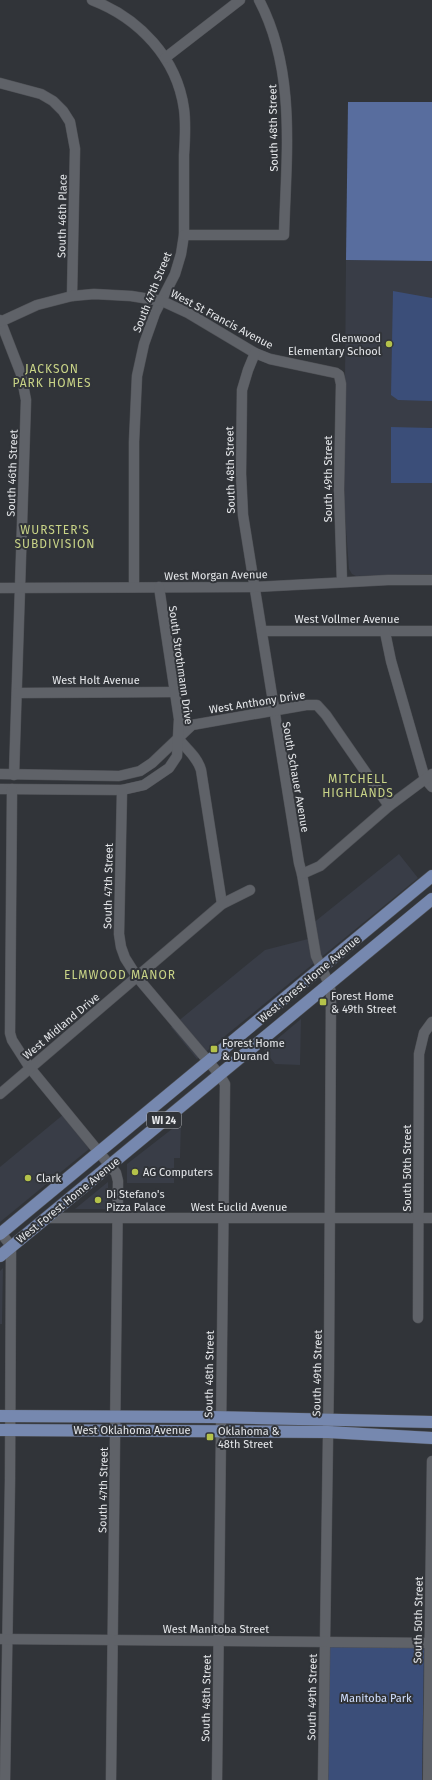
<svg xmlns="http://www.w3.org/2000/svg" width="432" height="1780" font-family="'Fira Sans',sans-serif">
  <rect width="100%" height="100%" fill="#313439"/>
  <!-- built -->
  <g fill="#393d47">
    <polygon points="346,260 432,261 432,574 356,576 352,574 349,569 344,502"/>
    <polygon points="399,854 418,878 197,1059 171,1027 265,950 308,939 307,928"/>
    <polygon points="301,1019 300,1065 275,1064 264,1050"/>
    <polygon points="64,1114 89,1149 0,1222 0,1167"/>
    <polygon points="181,1122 180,1158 174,1158 174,1183 127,1183 127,1164"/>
    <polygon points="108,1182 108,1209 75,1209"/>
    <polygon points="3,1268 2,1324 0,1324 0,1271"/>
  </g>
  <!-- green -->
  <g fill="#3b4e79">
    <polygon points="393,291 432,298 432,401 398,400 391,395"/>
    <polygon points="391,427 432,428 432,483 391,483"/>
    <polygon points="329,1647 424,1647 422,1780 328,1780"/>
  </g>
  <!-- forest -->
  <polygon fill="#586d9e" points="348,102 432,102 432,261 346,260"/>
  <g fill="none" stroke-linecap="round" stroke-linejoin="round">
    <!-- minor casing -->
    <g stroke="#4e5055" stroke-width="11">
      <g id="minor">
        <path d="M92,0c47,18 85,58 92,109 2,15 1,31 0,46 0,27 0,53 0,80l-3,19 -6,20 -20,39 -11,31 -7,32 -3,66v145"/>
        <polyline points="165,58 240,0"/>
        <polyline points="0,83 41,94 53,101 63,111 70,122 75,149 72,296"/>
        <path d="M184,235h100c2,-78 13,-163 -25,-235"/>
        <polyline points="0,320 21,374 26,400 14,775"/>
        <polyline points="0,322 37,305 72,296 94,294 131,296 162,301 188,313 255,353 270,359 336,373 339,375 341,384 339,490 342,582"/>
        <polyline points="255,353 248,370 242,390 241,474 243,515 299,863 302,874 316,956 329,984 331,993 329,1368 323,1780"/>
        <polyline points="0,588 255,587 388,580 432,580"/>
        <polyline points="262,631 432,631"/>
        <polyline points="385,632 391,661 425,779 432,787"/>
        <polyline points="17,693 175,692"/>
        <path d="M178,738c8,11 19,18 23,32l21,134"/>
        <polyline points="0,774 119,776 140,771 152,763 192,725 306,705 317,705 326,715 389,806"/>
        <polyline points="0,789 122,790 144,785 169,768 177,756 179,719 159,587"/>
        <polyline points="12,789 10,1033 12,1040 30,1068 116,1173 118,1181 111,1780"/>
        <polyline points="122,790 119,934 121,947 125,958 137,977 219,1074 225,1084 217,1780"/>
        <polyline points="302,874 320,866 389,806 432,774"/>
        <polyline points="0,1094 222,904 250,890"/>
        <polyline points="46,1218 432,1218"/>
        <polyline points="1,1233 11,1246 10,1480 5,1780"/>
        <polyline points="418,1318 419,1054 424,1033 432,1022"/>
        <polyline points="0,1639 432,1643"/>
        <polyline points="428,1780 432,1461"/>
      </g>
    </g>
    <!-- major casing -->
    <g stroke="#4e5055" stroke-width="13">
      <g id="major">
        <polyline points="0,1234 432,876"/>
        <polyline points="0,1256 432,899"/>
        <polyline points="0,1416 212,1417 432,1422"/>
        <polyline points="0,1430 328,1432 432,1438"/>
      </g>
    </g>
    <!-- minor -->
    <use href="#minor" stroke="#5f6268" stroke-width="10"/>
    <!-- major -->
    <use href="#major" stroke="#7688af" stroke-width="12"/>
  </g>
  <!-- markers -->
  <g fill="#b4c24a" stroke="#313439" stroke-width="1.5">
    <circle cx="389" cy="344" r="4"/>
    <rect x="319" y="998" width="8" height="8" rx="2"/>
    <rect x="210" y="1045" width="8" height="8" rx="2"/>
    <circle cx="135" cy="1172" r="4"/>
    <circle cx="28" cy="1178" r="4"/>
    <circle cx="98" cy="1200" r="4"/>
    <rect x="206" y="1433" width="8" height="8" rx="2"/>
  </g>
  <g text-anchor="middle" stroke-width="4" stroke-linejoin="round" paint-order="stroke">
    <!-- shield labels -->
    <rect fill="#313439" stroke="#afb1b5" stroke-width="1" x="147" y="1112" width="34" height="16" rx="3"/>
    <g font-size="10" font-weight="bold" fill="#e5e7ea">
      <text x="164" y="1124">WI 24</text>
    </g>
    <!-- street labels -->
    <g font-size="11" fill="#e5e7ea" stroke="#313439">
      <text transform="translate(273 128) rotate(-91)" y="4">South 48th Street</text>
      <text transform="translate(62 216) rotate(-89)" y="4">South 46th Place</text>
      <text transform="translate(152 292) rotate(-68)" y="4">South 47th Street</text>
      <text transform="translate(222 319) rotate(28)" y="4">West St Francis Avenue</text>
      <text transform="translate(230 470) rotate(-91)" y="4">South 48th Street</text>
      <text transform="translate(12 473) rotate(-88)" y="4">South 46th Street</text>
      <text transform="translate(328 479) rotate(-90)" y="4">South 49th Street</text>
      <text transform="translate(216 575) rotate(-1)" y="4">West Morgan Avenue</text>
      <text x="347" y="623">West Vollmer Avenue</text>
      <text transform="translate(181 665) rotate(82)" y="4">South Strothmann Drive</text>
      <text x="96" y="684">West Holt Avenue</text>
      <text transform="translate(257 702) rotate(-9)" y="4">West Anthony Drive</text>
      <text transform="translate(296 777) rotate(80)" y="4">South Schauer Avenue</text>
      <text transform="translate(108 886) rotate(-89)" y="4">South 47th Street</text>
      <text transform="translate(309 979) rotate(-40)" y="4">West Forest Home Avenue</text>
      <text transform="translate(61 1026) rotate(-40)" y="4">West Midland Drive</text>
      <text transform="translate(407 1168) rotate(-90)" y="4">South 50th Street</text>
      <text transform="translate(68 1200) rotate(-39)" y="4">West Forest Home Avenue</text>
      <text x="239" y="1211">West Euclid Avenue</text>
      <text transform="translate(317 1373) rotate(-89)" y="4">South 49th Street</text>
      <text transform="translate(209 1374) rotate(-89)" y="4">South 48th Street</text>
      <text x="132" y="1434">West Oklahoma Avenue</text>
      <text transform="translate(103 1490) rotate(-89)" y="4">South 47th Street</text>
      <text transform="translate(418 1620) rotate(-89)" y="4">South 50th Street</text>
      <text x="216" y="1633">West Manitoba Street</text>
      <text transform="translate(312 1697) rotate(-89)" y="4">South 49th Street</text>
      <text transform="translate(206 1698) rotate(-89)" y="4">South 48th Street</text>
    </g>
    <!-- poi labels -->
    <g font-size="11" fill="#e5e7ea" stroke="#313439" text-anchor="start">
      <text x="381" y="342" text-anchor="end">Glenwood<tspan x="381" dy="13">Elementary School</tspan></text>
      <text x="331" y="1000">Forest Home<tspan x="331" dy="13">&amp; 49th Street</tspan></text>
      <text x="222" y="1047">Forest Home<tspan x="222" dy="13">&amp; Durand</tspan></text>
      <text x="143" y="1176">AG Computers</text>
      <text x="36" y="1182">Clark</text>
      <text x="106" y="1198">Di Stefano's<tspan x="106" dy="13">Pizza Palace</tspan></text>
      <text x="218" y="1435">Oklahoma &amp;<tspan x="218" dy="13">48th Street</tspan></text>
    </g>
    <!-- park labels -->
    <g font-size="11" fill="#d2e0ff" stroke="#313439">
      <text x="376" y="1702">Manitoba Park</text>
    </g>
    <!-- neighbourhood labels -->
    <g font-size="12" letter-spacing="1" fill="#c9d487" stroke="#313439">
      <text x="52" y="373">JACKSON<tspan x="52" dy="14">PARK HOMES</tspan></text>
      <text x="55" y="534">WURSTER'S<tspan x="55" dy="14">SUBDIVISION</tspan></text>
      <text x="358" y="783">MITCHELL<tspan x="358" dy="14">HIGHLANDS</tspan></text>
      <text x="120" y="979">ELMWOOD MANOR</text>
    </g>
  </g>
</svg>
